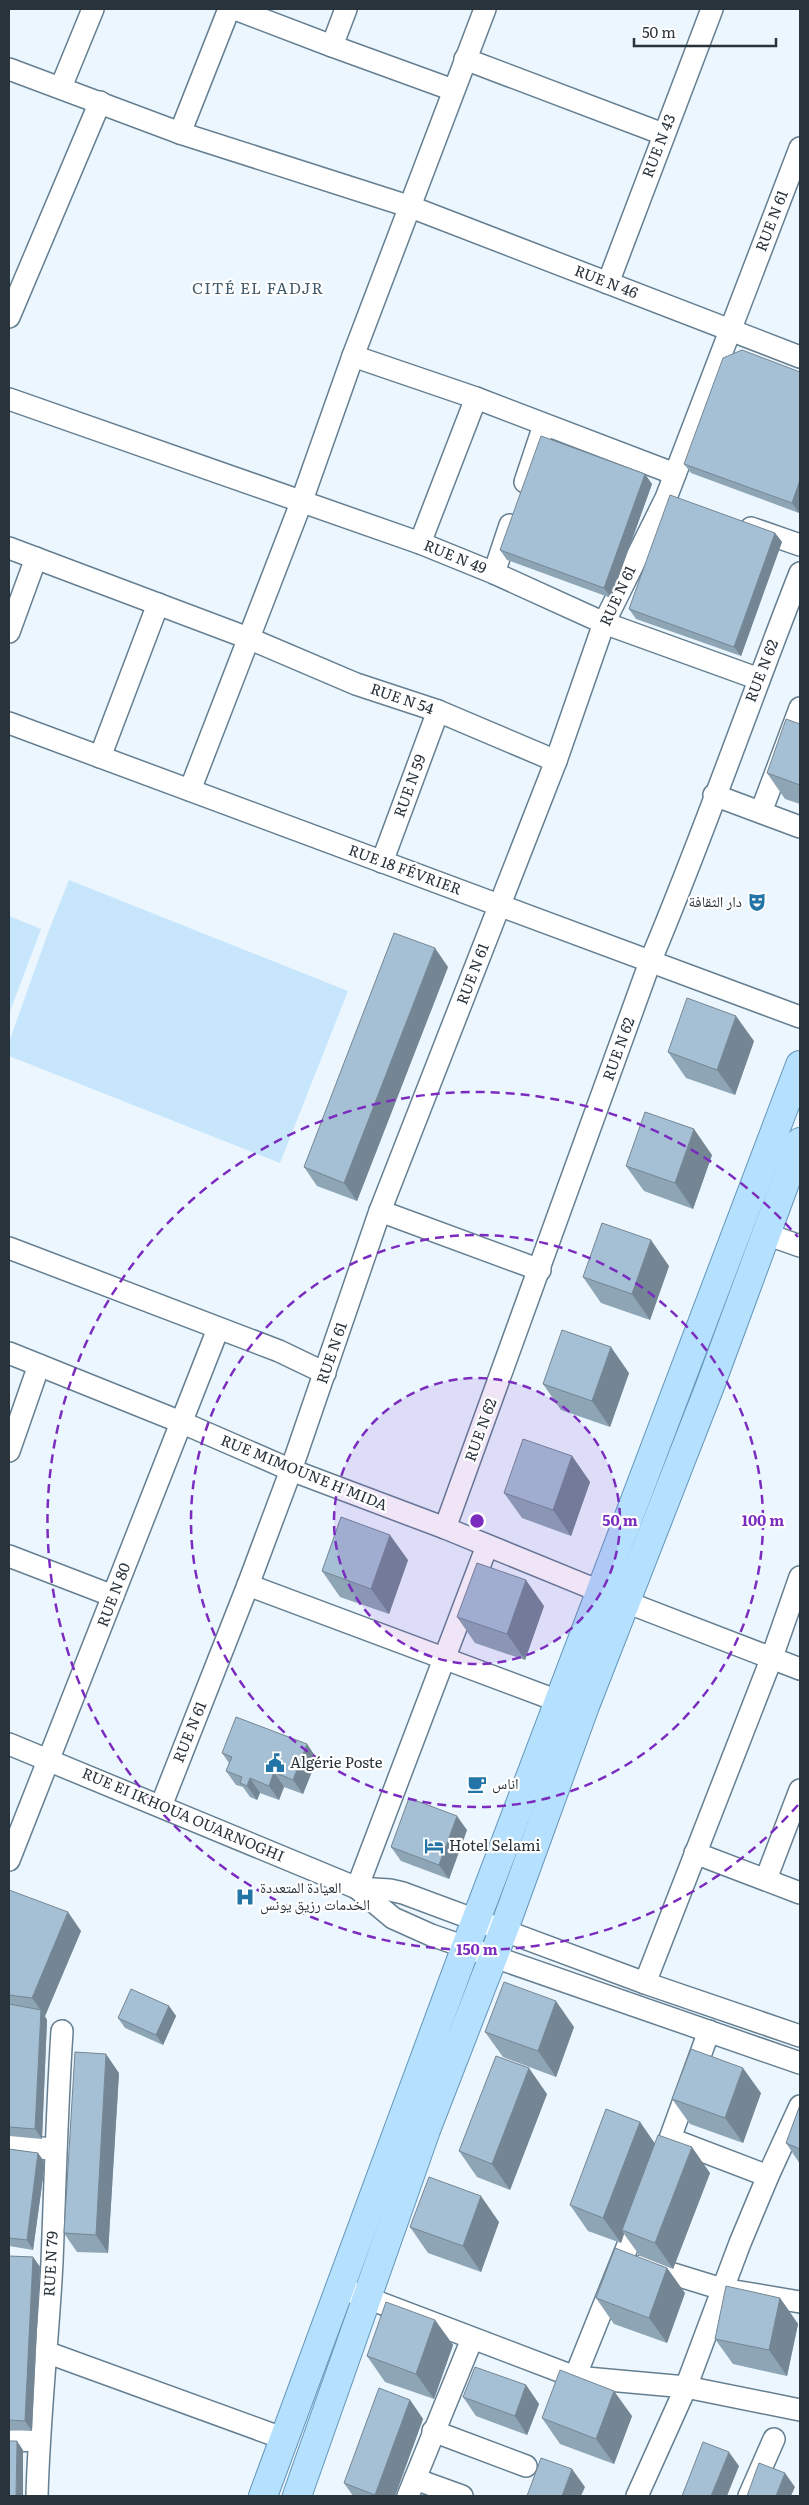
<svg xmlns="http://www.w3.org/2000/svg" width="809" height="2505" font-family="Literata,'Noto Naskh Arabic',serif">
  <rect width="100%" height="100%" fill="#ebf6ff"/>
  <!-- green -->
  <g fill="#c7e6fc">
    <polygon points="69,880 348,991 280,1163 9,1056 9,1042 49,930"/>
    <polygon points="9,916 41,929 9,1014"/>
  </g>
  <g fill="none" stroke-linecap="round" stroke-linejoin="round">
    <!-- minor casing -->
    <g stroke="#657f91" stroke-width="24">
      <g id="minor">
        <polyline points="235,9 332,46 346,9"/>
        <polyline points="332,46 453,90"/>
        <polyline points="465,59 663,134"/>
        <polyline points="9,69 180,133 411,207 800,357"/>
        <polyline points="61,87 93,9"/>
        <polyline points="180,133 229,9"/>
        <polyline points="608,283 712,9"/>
        <polyline points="9,317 100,102"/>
        <polyline points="353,356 476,398 675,474"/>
        <polyline points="9,399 420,543 494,573 604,623 759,679"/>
        <polyline points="525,482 544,425"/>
        <polyline points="751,528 800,545"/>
        <polyline points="420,543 476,398"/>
        <polyline points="9,548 248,638 356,684 438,711 556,761"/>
        <polyline points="494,573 510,525"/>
        <polyline points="9,632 36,558"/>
        <polyline points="9,723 800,1017"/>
        <polyline points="100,757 158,604"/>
        <polyline points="190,790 301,503 353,356 485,9"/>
        <polyline points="714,795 800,827"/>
        <polyline points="761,812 800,708"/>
        <polyline points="382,862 438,711"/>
        <polyline points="380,1211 540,1270"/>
        <polyline points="766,1234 800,1246"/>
        <polyline points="9,1248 279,1351 325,1373"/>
        <polyline points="9,1353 183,1423 291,1470 445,1528 626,1602 800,1669"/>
        <polyline points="9,1451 39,1365"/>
        <path d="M445,1528l205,-566c54,-128 99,-259 150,-389"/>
        <polyline points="9,1556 113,1596"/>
        <polyline points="248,1585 558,1701"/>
        <polyline points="9,1744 357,1888 393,1918 431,1935 800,2063"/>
        <polyline points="161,1806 248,1585 291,1470 380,1211 556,761 604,623 666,498 800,148"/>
        <polyline points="695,1853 800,1893"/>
        <polyline points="9,1860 218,1329"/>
        <polyline points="766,1879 800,1790"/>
        <polyline points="357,1888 390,1890 403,1893 645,1983 800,2036"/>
        <polyline points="357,1888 487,1546"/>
        <polyline points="645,1983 772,1657 800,1577"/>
        <polyline points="671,2139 768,2176"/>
        <polyline points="9,2143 55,2150"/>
        <polyline points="660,2166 709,2031"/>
        <polyline points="644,2265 722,2289 800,2302"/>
        <polyline points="341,2288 575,2377 686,2387 800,2410"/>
        <polyline points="46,2352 285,2439"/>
        <polyline points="575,2377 640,2215"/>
        <polyline points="433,2431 526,2466"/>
        <polyline points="9,2441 38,2440"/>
        <polyline points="415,2479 462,2496"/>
        <path d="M37,2496c2,-78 11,-156 15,-234 3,-77 5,-154 10,-231"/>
        <polyline points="408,2496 472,2339"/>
        <polyline points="637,2496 686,2387 740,2243 768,2176 800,2106"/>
        <polyline points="749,2496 774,2439"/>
      </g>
    </g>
    <!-- major casing -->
    <g stroke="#6396ba" stroke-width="30">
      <g id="major">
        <polyline points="263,2496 465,1949 800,1065"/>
        <polyline points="297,2496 426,2130 504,1929 585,1706 710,1386 800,1142"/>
      </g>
    </g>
    <!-- minor -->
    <use href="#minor" stroke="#fff" stroke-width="21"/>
    <!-- major -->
    <use href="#major" stroke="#b5e0fe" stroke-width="28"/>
  </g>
  <!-- wall -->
  <g fill="#8ea5b6">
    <polygon points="800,372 800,508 799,513 691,473 684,464"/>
    <polygon points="652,484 611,598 507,560 500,550"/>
    <polygon points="775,533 782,542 741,656 636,619 629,609"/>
    <polygon points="800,724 800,804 785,799 767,773"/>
    <polygon points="448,967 357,1201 317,1186 304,1167"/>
    <polygon points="754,1041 735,1095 686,1078 668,1052"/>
    <polygon points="712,1155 693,1209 644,1191 626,1166"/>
    <polygon points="669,1266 650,1320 601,1303 583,1277"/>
    <polygon points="629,1373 610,1427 561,1410 543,1384"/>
    <polygon points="572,1456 590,1482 571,1536 522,1518 504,1493"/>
    <polygon points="408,1560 389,1614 340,1597 322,1571"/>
    <polygon points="544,1606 525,1660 475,1643 457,1617"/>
    <polygon points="307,1744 317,1759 303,1794 284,1787 279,1800 260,1793 257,1800 250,1797 243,1787 236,1785 226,1771 229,1763 222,1753"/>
    <polygon points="467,1830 449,1879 401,1861 391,1847"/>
    <polygon points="9,1890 81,1931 45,2016 47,2020 42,2139 9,2136"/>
    <polygon points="169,2006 176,2016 163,2045 125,2028 118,2018"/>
    <polygon points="574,2027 556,2077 503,2057 485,2032"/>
    <polygon points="119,2073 108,2253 77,2252 64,2233"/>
    <polygon points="761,2093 743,2143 690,2124 672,2099"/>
    <polygon points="547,2094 510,2190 477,2177 459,2151"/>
    <polygon points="800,2105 800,2164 786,2143"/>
    <polygon points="640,2122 655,2144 710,2173 673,2269 640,2256 624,2234 621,2243 588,2231 570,2205"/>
    <polygon points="9,2149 38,2153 45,2163 33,2250 9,2246"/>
    <polygon points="499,2222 481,2272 428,2253 410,2227"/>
    <polygon points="9,2256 33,2257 40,2267 32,2431 9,2430"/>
    <polygon points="667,2268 685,2293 667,2343 614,2324 596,2298"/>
    <polygon points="780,2298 798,2324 787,2376 733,2364 715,2339"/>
    <polygon points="435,2320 453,2345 434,2399 385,2382 367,2356"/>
    <polygon points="526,2385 539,2404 527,2435 476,2416 463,2397"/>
    <polygon points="410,2400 423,2419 395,2496 353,2496 344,2483"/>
    <polygon points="632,2416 614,2464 560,2444 542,2418"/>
  </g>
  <!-- shaded-wall -->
  <g fill="#748694">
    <polygon points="645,474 652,484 611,598 604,588"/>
    <polygon points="800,480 800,508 799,513 792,503"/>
    <polygon points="775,533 782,542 741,656 734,647"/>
    <polygon points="435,948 448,967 357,1201 344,1183"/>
    <polygon points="736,1016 754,1041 735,1095 717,1070"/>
    <polygon points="694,1129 712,1155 693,1209 675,1183"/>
    <polygon points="651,1240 669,1266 650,1320 632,1294"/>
    <polygon points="611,1347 629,1373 610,1427 592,1401"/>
    <polygon points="572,1456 590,1482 571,1536 553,1510"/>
    <polygon points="390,1535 408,1560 389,1614 371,1589"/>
    <polygon points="526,1580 544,1606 525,1660 507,1634"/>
    <polygon points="307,1744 317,1759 303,1794 293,1780"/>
    <polygon points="274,1772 284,1787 279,1800 269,1786"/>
    <polygon points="250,1778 260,1793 257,1800 247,1786"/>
    <polygon points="457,1816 467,1830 449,1879 439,1865"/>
    <polygon points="68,1912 81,1931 45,2016 32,1998"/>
    <polygon points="556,2001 574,2027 556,2077 538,2051"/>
    <polygon points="169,2006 176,2016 163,2045 156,2035"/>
    <polygon points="41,2010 47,2020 42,2139 35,2129"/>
    <polygon points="106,2054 119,2073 108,2253 96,2235"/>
    <polygon points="529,2068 547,2094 510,2190 492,2164"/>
    <polygon points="743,2068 761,2093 743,2143 725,2118"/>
    <polygon points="640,2122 658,2148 622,2230 624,2234 621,2243 603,2218"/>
    <polygon points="692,2147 710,2173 673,2269 655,2243"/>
    <polygon points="38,2153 45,2163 33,2250 27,2240"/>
    <polygon points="481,2196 499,2222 481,2272 463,2246"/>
    <polygon points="33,2257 40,2267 32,2431 25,2421"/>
    <polygon points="667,2268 685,2293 667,2343 649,2318"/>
    <polygon points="780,2298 798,2324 787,2376 769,2350"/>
    <polygon points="435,2320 453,2345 434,2399 416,2374"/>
    <polygon points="526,2385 539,2404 527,2435 515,2416"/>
    <polygon points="614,2391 632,2416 614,2464 596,2439"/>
    <polygon points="410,2400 423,2419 395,2496 376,2496 375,2495"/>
    <polygon points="17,2441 23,2450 23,2496 16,2496"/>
    <polygon points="729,2452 739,2466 727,2496 711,2496"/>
    <polygon points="572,2469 585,2487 581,2496 562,2496"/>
    <polygon points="785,2473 795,2487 791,2496 776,2496"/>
  </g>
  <!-- building -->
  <g fill="#a5c0d4" stroke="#748694">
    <polygon points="742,350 800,372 800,480 792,503 684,464 723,358"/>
    <polygon points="541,436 645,474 604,588 500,550"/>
    <polygon points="670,495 775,533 734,647 629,609"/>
    <polygon points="786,719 800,724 800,785 767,773"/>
    <polygon points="394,933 435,948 344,1183 304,1167"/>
    <polygon points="687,998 736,1016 717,1070 668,1052"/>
    <polygon points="645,1112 694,1129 675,1183 626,1166"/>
    <polygon points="602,1223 651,1240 632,1294 583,1277"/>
    <polygon points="562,1330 611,1347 592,1401 543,1384"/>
    <polygon points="523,1439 572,1456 553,1510 504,1493"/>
    <polygon points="341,1517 390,1535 371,1589 322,1571"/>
    <polygon points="477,1563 526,1580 507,1634 457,1617"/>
    <polygon points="236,1717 307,1744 293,1780 274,1772 269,1786 250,1778 247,1786 240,1783 242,1777 226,1771 232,1757 222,1753"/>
    <polygon points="409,1798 457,1816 439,1865 391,1847"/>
    <polygon points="9,1890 68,1912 32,1998 9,1995"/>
    <polygon points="504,1982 556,2001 538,2051 485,2032"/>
    <polygon points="131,1989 169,2006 156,2035 118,2018"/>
    <polygon points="9,2004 41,2010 35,2129 9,2127"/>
    <polygon points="691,2049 743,2068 725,2118 672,2099"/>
    <polygon points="75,2052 106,2054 96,2235 64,2233"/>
    <polygon points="496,2056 529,2068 492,2164 459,2151"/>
    <polygon points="800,2105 800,2149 786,2143"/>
    <polygon points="606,2109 640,2122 603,2218 570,2205"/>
    <polygon points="658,2135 692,2147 655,2243 622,2230"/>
    <polygon points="9,2149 38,2153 27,2240 9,2238"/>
    <polygon points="429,2177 481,2196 463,2246 410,2227"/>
    <polygon points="615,2248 667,2268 649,2318 596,2298"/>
    <polygon points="9,2256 33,2257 25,2421 9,2420"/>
    <polygon points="726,2286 780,2298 769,2350 715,2339"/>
    <polygon points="386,2302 435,2320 416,2374 367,2356"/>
    <polygon points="475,2367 526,2385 515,2416 463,2397"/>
    <polygon points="560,2370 614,2391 596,2439 542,2418"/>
    <polygon points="379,2388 410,2400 375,2495 344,2483"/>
    <polygon points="9,2441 17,2441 16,2496 9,2496"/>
    <polygon points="703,2442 729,2452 711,2496 682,2496"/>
    <polygon points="541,2458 572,2469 562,2496 527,2496"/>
    <polygon points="759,2463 785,2473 776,2496 747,2496"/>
  </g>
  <!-- distance rings -->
  <circle cx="477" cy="1521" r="143" fill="#7b2cbf" fill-opacity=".12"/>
  <g fill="none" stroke="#7b2cbf" stroke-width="2.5" stroke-dasharray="9 6">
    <circle cx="477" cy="1521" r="143"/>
    <circle cx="477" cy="1521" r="286"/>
    <path d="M798 1805A429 429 0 1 1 798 1237"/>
  </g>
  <!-- icons -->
  <defs>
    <g id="theatre-bare" transform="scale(1.5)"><path d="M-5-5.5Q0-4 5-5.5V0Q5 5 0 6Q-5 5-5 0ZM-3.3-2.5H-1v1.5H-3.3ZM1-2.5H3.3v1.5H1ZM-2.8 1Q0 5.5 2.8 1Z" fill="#2275a6" stroke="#fff" stroke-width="2.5" paint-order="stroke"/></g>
    <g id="civic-bare" transform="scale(1.5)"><path d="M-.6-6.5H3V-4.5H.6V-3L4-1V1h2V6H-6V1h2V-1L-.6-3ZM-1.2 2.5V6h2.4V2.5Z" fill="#2275a6" stroke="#fff" stroke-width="2.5" paint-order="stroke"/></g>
    <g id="cafe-bare" transform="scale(1.5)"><path d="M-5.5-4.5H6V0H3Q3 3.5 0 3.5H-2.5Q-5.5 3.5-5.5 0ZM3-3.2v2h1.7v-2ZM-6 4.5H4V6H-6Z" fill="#2275a6" stroke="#fff" stroke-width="2.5" paint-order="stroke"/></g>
    <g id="hotel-bare" transform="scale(1.5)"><path d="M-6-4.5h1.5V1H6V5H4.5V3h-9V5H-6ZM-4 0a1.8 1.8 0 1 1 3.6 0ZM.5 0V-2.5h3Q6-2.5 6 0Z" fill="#2275a6" stroke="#fff" stroke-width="2.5" paint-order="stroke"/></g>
    <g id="hospital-bare" transform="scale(1.5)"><path d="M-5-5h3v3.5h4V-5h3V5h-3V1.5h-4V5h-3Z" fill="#2275a6" stroke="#fff" stroke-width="2.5" paint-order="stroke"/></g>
  </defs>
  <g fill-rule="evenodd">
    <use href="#theatre-bare" x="757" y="902"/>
    <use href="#civic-bare" x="275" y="1763"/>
    <use href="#cafe-bare" x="477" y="1784"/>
    <use href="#hotel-bare" x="434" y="1846"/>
    <use href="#hospital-bare" x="245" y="1897"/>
  </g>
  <g text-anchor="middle" stroke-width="4.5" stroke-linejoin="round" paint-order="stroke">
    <!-- street labels -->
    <g font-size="15" fill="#28333b" stroke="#fff">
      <text transform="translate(659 146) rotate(-69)" y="5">RUE N 43</text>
      <text transform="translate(772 221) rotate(-69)" y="5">RUE N 61</text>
      <text transform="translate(606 282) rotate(21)" y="5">RUE N 46</text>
      <text transform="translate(455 557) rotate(22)" y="5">RUE N 49</text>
      <text transform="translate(618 596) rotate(-65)" y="5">RUE N 61</text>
      <text transform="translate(762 671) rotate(-69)" y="5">RUE N 62</text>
      <text transform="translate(402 699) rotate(19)" y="5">RUE N 54</text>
      <text transform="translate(410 786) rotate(-70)" y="5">RUE N 59</text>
      <text transform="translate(405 870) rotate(20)" y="5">RUE 18 FÉVRIER</text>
      <text transform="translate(473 974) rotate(-69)" y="5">RUE N 61</text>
      <text transform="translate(619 1049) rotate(-70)" y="5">RUE N 62</text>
      <text transform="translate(332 1353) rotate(-71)" y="5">RUE N 61</text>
      <text transform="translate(481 1430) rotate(-70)" y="5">RUE N 62</text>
      <text transform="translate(304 1473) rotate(22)" y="5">RUE MIMOUNE H'MIDA</text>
      <text transform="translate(114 1595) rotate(-69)" y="5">RUE N 80</text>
      <text transform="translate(190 1732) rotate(-68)" y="5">RUE N 61</text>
      <text transform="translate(183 1815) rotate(23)" y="5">RUE EI IKHOUA OUARNOGHI</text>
      <text transform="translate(51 2264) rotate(-87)" y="5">RUE N 79</text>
    </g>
    <!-- poi labels -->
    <g font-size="15" fill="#28333b" stroke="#fff" text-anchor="start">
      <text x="742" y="907" text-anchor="end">دار الثقافة</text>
      <text x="290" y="1768">Algérie Poste</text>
      <text x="492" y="1789">اناس</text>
      <text x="449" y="1851">Hotel Selami</text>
      <text x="260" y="1893">العيادة المتعددة<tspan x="260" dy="17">الخدمات رزيق يونس</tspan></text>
    </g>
    <!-- neighbourhood labels -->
    <g font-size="16" letter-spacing="1" fill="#425b6c" stroke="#fff">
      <text x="258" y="294">CITÉ EL FADJR</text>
    </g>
  </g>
  <circle cx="477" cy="1521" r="8" fill="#7b2cbf" stroke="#fff" stroke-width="2.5"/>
  <g font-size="15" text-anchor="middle" font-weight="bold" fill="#7b2cbf" stroke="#fff" stroke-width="4.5" stroke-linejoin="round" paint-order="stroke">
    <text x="620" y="1526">50 m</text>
    <text x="763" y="1526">100 m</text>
    <text x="477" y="1955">150 m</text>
  </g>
  <!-- border -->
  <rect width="809" height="2505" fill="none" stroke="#28333b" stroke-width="20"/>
  <!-- scale -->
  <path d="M634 38v8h142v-8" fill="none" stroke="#28333b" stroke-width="2.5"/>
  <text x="642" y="38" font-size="15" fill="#28333b" stroke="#ffffff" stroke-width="4" paint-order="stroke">50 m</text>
</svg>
